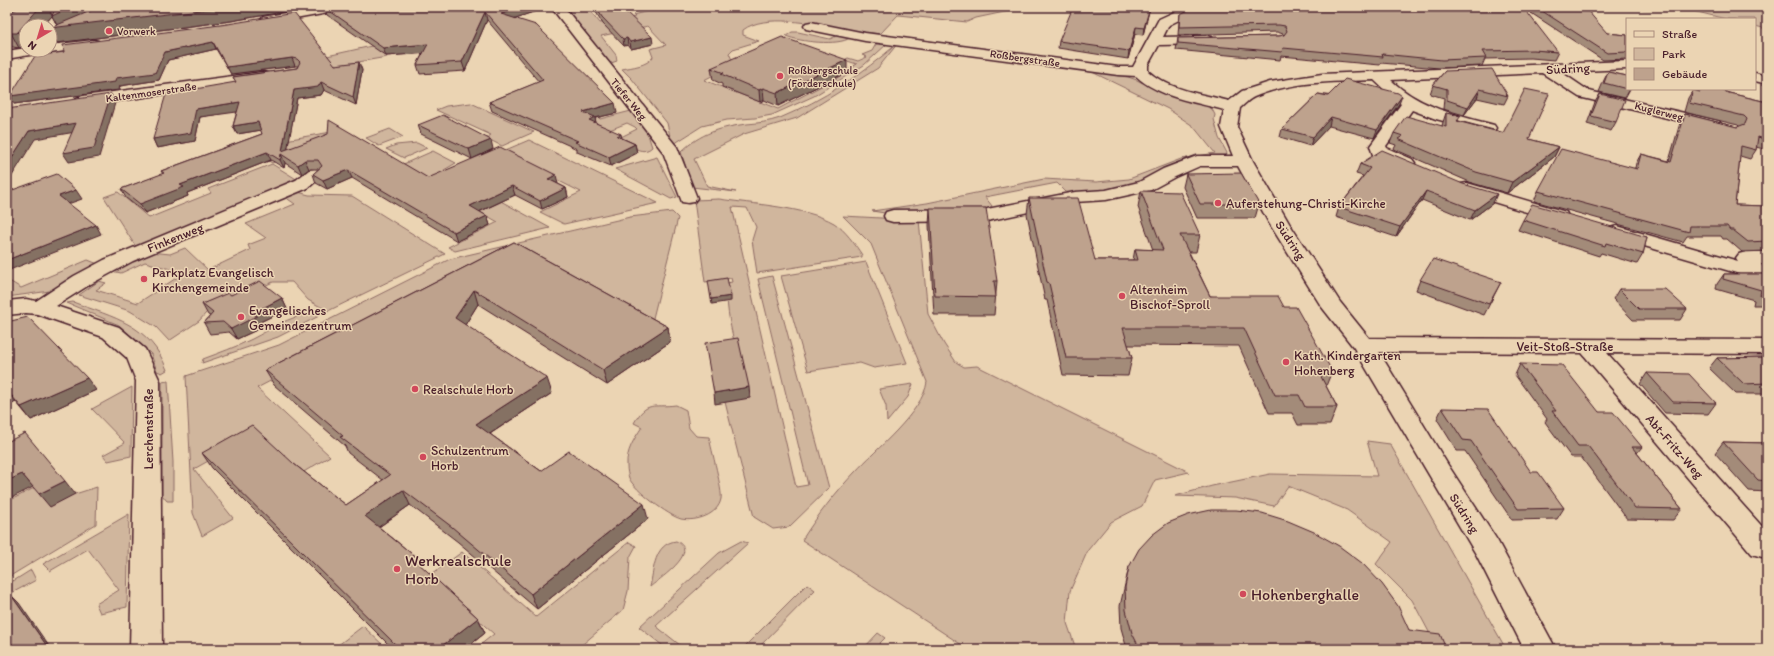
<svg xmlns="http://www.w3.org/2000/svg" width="1774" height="656" font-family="Itim,sans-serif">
  <rect width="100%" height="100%" fill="#ebd4b3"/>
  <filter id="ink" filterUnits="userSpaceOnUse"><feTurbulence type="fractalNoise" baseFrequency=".025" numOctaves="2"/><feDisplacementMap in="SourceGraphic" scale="8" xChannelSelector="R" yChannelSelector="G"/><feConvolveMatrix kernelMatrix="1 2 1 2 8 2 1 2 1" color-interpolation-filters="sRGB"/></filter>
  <g filter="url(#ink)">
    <!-- green -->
    <g fill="#d0b69d" stroke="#8d6a64">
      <path d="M565,7h22l13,16 35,-6 -2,-2 15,-4 -3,-4h383l-52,11 -9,4 -69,-7 -18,19c-13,-2 -27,-3 -40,-5 -26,-5 -75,-16 -97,1v5l16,6 -26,8 -4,4 3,7 3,4 -31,16 74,29 70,-37 1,-3 8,-5 -13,-4 4,-2 10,3 9,-4 -5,-2 10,-4 4,-7h11l-23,21 -50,31 -42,19 -17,3 -28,2 -25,6 -30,19 -5,-22 -35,-44 -10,-10c10,-2 25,-3 31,-12l-3,-8 16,-4 -18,-19 -47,10 15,19 1,6 -9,3z"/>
      <polygon points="1572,7 1767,7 1767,29 1755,26 1755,19 1726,19 1689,10"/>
      <path d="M792,32h6l32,7 8,-4 12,3c-12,8 -50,4 -64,-2z"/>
      <path d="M898,43l-20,25 -81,50 -53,16 -50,25 13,27 29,6 -44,-5 -11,-35c19,-19 41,-25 66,-28 11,-1 22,-2 33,-6 43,-18 82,-44 118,-75z"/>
      <polygon points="376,45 387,57 301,72 296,63"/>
      <polygon points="1092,72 1128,77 1137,80 1159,91 1206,105 1212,109 1215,115 1214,119 1219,138 1227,153 1226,156 1139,183 1109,189 1070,193 1066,192 1057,183 985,197 992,206 986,210 891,214 872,211 927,203 1044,179 1096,182 1129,179 1181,159 1215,153 1193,126 1168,109"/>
      <path d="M567,85l33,34 31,-8 15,17 6,19c-10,10 -24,-3 -33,-9l18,-9 -2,-2 -8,-4 -20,8 -31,-18z"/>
      <polygon points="471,103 534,132 502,146 486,138 491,135 436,110 446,106"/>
      <polygon points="390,129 403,137 379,146 366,138"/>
      <polygon points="337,131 344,135 272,163 245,147"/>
      <polygon points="529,140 658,203 564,224 540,212 581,192 501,152"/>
      <polygon points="417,143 427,148 404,158 386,149 396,145"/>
      <polygon points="433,151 456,163 444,170 550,228 455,251 448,247 498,222 399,166"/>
      <polygon points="657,157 677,197 671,199 615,169"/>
      <polygon points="272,164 298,180 136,247 104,197 118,192 149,218 211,193 208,189"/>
      <polygon points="298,192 309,195 352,196 445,254 328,311 308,300 292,282 273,282 206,313 199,321 169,341 156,327 130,311 79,295 99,281 106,283 96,290 138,303 184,273 145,262 121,273 112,271 151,252 170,254 185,248 208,270 250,250 248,245 266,238 246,224 295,204 285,197"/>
      <path d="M719,199c32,5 87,8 115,24 11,7 21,21 28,32v2l-105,16 -5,-33 4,-13 -9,-19 -15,-1 64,280 12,-2 -50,-206 14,-3 57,212 -40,39 -16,2 -19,-12 -29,-115 25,-5c-10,-36 -25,-75 -23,-114l5,-1 -1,-4 -26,4 -11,-82z"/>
      <polygon points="672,212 678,218 651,326 440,292 471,315 453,325 421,302 257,388 330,456 302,473 258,433 194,469 233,518 202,536 193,513 186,376 279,345 450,259 630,217"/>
      <path d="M843,216l76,4 9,94 16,30 12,18 8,5 13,-1 212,106 -34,8 -13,26 -31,16 -23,28 -18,41 -3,32 9,26h-108l-166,-109c15,-24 34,-48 53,-68 20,-22 68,-60 72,-90l-56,-138z"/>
      <polygon points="88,260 98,264 60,287 50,291 7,297 7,283 11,282 21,288"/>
      <polygon points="866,262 907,363 874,368 860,363 808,371 781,276"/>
      <path d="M73,302c41,16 77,22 94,68l-5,3 -5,-2 -6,-17 -32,-29 -52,-22z"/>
      <path d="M311,314l8,2 -41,21 -76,26 1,-4c16,-6 33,-12 49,-20 20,-10 36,-23 59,-25z"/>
      <polygon points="168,381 173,462 173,501 167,501 162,495 162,382"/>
      <polygon points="913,384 908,397 887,422 886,406 879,389"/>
      <polygon points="132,387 131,456 108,461 103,455 125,443 92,409"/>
      <path d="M676,405l10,5 3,18 7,8 13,1c2,11 14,55 12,62 -3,16 -25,23 -40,20 -12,-3 -47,-29 -52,-41 -1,-3 -2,-8 -2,-12 -1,-15 7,-27 15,-39l-8,-4c13,-23 19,-15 42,-18z"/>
      <polygon points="1367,441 1390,444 1506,649 1438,649 1412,600 1376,564 1392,542 1347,510 1288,486 1274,506 1235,498 1175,496 1212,486 1270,474 1377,476"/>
      <polygon points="97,487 96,524 7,578 7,502 34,488 75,494"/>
      <polygon points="129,514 127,607 100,613 96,604 119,590 88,549 50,571 43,564"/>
      <path d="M676,541c25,11 -17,38 -26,46 4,-18 4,-43 26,-46z"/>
      <polygon points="741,541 748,543 656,626 685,649 667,649 639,627 719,553"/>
      <polygon points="629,542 636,546 630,557 628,591 623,610 577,649 475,649 494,634 429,576 462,552 536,617"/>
      <polygon points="31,570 36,580 10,594 13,601 7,605 7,585"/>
      <polygon points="807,584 815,590 757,649 742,649"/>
      <polygon points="363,626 387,649 333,649"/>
      <polygon points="878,633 885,638 874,649 863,649"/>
    </g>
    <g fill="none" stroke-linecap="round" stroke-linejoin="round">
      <!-- minor casing -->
      <g stroke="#4a1f2b" stroke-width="3">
        <g id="minor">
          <polygon points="318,7 345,7 344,10 339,11 268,24 263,23 261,20 263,17 268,16"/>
          <polygon points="551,7 564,7 677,147 697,198 694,202 688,203 682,202 663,152"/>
          <path d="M1185,7h37l3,3 -2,3 -32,1 -22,11 -6,12 44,-1 5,1 2,3 -2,3 -5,1 -48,1 -11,20v6c21,19 54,23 81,30l13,-10 28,-9 52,-8 305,-13v8l-66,3 28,19 130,30 2,3 -2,3 -6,2 -134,-32 -37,-24 -151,7c28,27 65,35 103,45l2,3 -2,3 -6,2 -52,-14 -24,-9 -26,36 1,2 25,11 3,4 -3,4 -6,1 -6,-1 -27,-12 -3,-9 31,-42 -8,-6 -19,-18c-39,2 -83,1 -120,17 -5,2 -10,8 -14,11l-3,19 16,34 36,62 51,79 29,36 398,2v14l-160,-1 160,179v24l-5,1 -10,-3 -170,-201 -203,-1 69,113 49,75 59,109h-32l-47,-93 -123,-208 -33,-42 -52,-83 -31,-57h-38l-25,11 -24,13 -45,10 -31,2 -88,19 -94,1 -7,-2 -2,-4 2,-4 7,-2 94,-1 88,-17 31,-2 33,-8 24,-13 34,-13h36l-12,-29 3,-17c-29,-8 -66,-13 -88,-34l-18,-1 -253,-34 -59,-12 -2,-3 2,-3 5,-1 54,11 253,34h15l26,-48z"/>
          <polygon points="93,40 98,41 100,44 98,47 50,53 46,52 7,59 7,51 26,48 26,50 50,50 50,45"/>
          <polygon points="263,72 268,73 270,76 268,79 83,106 77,104 75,101 77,98 83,96"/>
          <polygon points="1755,73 1767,76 1767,84 1755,81"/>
          <polygon points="315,169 321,170 324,174 308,188 133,261 89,285 56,306 119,327 145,349 160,381 162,649 130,649 136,381 127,358 103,337 37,314 26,313 7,315 7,301 26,299 36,301 74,276 104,260 296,180 309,170"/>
          <polygon points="1467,183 1566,212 1568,216 1566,220 1559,222 1461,192 1458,188 1461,184"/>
          <polygon points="1617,226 1738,261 1736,258 1739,254 1746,252 1767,252 1767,264 1761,264 1767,273 1764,277 1757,279 1610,236 1607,232 1610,228"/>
        </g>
      </g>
      <!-- minor -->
      <use href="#minor" fill="#ebd4b3" fill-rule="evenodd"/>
    </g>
    <!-- wall -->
    <g fill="#a38b79" stroke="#4a1f2b">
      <polygon points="21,7 288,7 289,11 231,21 57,43 57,25 52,16 43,26 26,26 26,46 25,47 19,48 7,46 7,13"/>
      <polygon points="324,7 548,7 515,18 617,113 595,118 596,123 622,138 635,144 637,153 611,166 577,152 577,149 492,111 489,102 539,82 487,20 465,71 420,74 417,65 423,53 386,56 327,15"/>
      <polygon points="593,7 621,7 653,44 631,49 628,45 624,46 603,24"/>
      <polygon points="1150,7 1143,35 1135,34 1128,59 1058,48 1059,41"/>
      <polygon points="1534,7 1546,7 1607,33 1627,35 1627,59 1603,60 1531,13"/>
      <polygon points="1180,14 1558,52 1554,60 1531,58 1485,59 1482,66 1439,68 1381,63 1380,65 1281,56 1280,60 1176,50 1178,38 1279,36 1284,35 1283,34 1277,32 1178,35 1179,22"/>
      <polygon points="228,24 335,65 362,70 356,105 324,90 321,95 297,98 287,149 428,178 558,184 566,188 568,197 542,209 515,195 479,212 487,216 490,225 457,241 352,178 327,189 316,183 313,174 319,169 309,169 302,174 285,163 284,168 271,160 187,193 188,196 145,213 126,198 121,189 163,174 161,171 262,134 261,130 237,134 233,126 237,111 200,117 195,141 157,148 153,139 236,83 233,77 297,68 298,66 295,66 231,74 216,49 168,60 159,80 120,86 119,90 14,104 64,52"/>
      <polygon points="711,68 847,72 778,106 764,100 760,102 722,87 722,84 713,80"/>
      <polygon points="1445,71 1508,96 1504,104 1477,98 1464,115 1443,109 1444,98 1430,94 1433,85"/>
      <polygon points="1608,72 1627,76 1627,89 1630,89 1625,98 1599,92 1604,80"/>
      <polygon points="1701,89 1719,89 1729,93 1767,102 1767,150 1756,147 1756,150 1750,159 1740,156 1735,205 1767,206 1767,251 1742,252 1727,239 1723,239 1721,236 1687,236 1683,242 1534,201 1538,191 1635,168 1636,163 1641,154 1669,161 1680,123 1685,114 1737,127 1739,126 1738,125 1684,112 1688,98 1693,90 1699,91"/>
      <polygon points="1318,94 1399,104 1374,138 1329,126 1310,146 1280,137 1282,129"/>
      <polygon points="1600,94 1616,122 1611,131 1587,124 1595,102"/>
      <polygon points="1446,113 1459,121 1559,147 1554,157 1507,193 1472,183 1394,149 1396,145 1390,143 1394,133 1442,126 1443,122"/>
      <polygon points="418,125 493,149 472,159 421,134"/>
      <polygon points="1360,164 1493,203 1470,220 1422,200 1396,237 1336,217 1339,207 1363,176 1356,174"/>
      <polygon points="1186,174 1259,204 1255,218 1197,218 1183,187"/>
      <polygon points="1141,191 1200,235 1196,252 1189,252 1210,296 1284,307 1332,371 1326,386 1337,407 1330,425 1298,425 1292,413 1269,413 1239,346 1128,345 1132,358 1128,376 1063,375 1047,300 1045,300 1027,214 1029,198 1095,260 1133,260 1135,249 1153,250 1138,207"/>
      <polygon points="930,208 997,281 994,315 934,315 929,225"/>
      <polygon points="1523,220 1647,237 1643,254 1637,264 1601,253 1599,256 1518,230"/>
      <polygon points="514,242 668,327 670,342 607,385 478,304 465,325 552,393 490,434 541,471 648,519 537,609 458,542 410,505 379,527 417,558 421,566 478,618 485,633 465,649 393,649 212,468 202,453 294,464 346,505 383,480 348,453 345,446 274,385 265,370"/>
      <polygon points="1767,261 1767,272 1764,266"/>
      <polygon points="1724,274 1767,274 1767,305 1753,305 1754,300 1716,289 1717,284"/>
      <polygon points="1420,280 1501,282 1484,315 1416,290"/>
      <polygon points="1619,289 1687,309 1680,320 1633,320 1613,299"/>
      <polygon points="231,295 282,298 287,309 260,322 263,327 237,339 229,332 210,334 204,323 210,316 208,315 202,304"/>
      <polygon points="7,323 96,390 31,420 16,402 7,406"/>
      <polygon points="1767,357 1767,394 1736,394 1709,368 1717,358"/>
      <polygon points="1520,364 1599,412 1642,447 1637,453 1682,509 1673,520 1627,519 1581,457 1571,457 1545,422 1547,419 1515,375"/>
      <polygon points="1647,373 1716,403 1708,414 1665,413 1640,384"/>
      <polygon points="1442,408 1531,472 1564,508 1557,519 1512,520 1465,451 1457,451 1437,419"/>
      <polygon points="1723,442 1767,443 1767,492 1749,491 1715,453"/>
      <polygon points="1129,567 1409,630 1446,649 1127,649 1121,628 1120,606"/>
    </g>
    <!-- shaded-wall -->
    <g fill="#857163" stroke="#4a1f2b">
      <polygon points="40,7 48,7 52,15 71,7 288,7 289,11 231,21 57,43 50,30 50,28 58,27 52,16 43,26 26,26 26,46 25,47 19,48 11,33"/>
      <polygon points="522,7 548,7 504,22 501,14"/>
      <polygon points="1150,7 1143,35 1144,28"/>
      <polygon points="485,12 487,20 465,71 462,62"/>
      <polygon points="1136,27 1135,34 1128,59 1129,51"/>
      <polygon points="652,37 653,44 631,49 630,42"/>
      <polygon points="627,38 628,45 624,46 623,39"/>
      <polygon points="213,42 216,49 168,60 159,80 120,86 119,90 14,104 10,96 116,78 165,52"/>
      <polygon points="428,44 431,53 386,56 383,48"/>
      <polygon points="292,58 295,66 231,74 227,67"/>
      <polygon points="847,60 847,72 778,106 777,93"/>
      <polygon points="359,62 362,70 356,105 353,97"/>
      <polygon points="321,82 324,90 321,95 297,98 286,157 282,151 294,90"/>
      <polygon points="763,88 764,100 760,102 759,90"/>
      <polygon points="1480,89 1477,98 1464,115 1468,107"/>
      <polygon points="111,94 115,103 99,157 69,162 63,153"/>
      <polygon points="1402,96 1399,104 1374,138 1377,130"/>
      <polygon points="240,102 244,111 200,117 195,141 157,148 153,139 196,109"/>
      <polygon points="615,103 617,113 595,118 597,127 591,129 583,112"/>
      <polygon points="1331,117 1329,126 1310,146 1313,137"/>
      <polygon points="258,122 262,130 237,134 233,126"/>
      <polygon points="76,123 81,131 35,139 7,184 7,165 29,131"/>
      <polygon points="621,134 623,143 617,136"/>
      <polygon points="491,140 493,149 472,159 469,149"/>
      <polygon points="635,144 637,153 611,166 609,157"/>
      <polygon points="1559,147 1554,157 1507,193 1512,182"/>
      <polygon points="267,152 271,160 187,193 188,196 145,213 140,204 180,185"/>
      <polygon points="281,154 285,163 284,168 280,160"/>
      <polygon points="305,160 309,169 302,174 298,165"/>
      <polygon points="348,170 352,178 327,189 323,180"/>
      <polygon points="556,175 558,184 548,179"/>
      <polygon points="512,186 515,195 472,215 470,206"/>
      <polygon points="566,188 568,197 542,209 540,201"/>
      <polygon points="76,190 82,199 65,205 59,196"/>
      <polygon points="1426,191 1422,200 1396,237 1400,227"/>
      <polygon points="1497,194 1493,203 1470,220 1475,210"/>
      <polygon points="487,216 490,225 457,241 454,232"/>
      <polygon points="96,225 101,234 7,271 7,260"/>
      <polygon points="474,290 478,304 460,333 455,318"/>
      <polygon points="731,296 731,301 712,304 711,299"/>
      <polygon points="282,298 287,309 260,322 263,327 237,339 231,329 253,313"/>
      <polygon points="668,327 670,342 607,385 603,370"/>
      <polygon points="87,378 96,390 31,420 21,407"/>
      <polygon points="547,378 552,393 482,439 476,424"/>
      <polygon points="749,387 750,398 715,404 714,393"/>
      <polygon points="7,390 16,402 7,406"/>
      <polygon points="22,474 33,487 7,500 7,481"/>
      <polygon points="65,481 75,494 50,507 39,494"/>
      <polygon points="403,490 410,505 373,531 365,516"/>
      <polygon points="644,504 648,519 537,609 531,594"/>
      <polygon points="417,558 425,574 415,560"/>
      <polygon points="11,595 19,603 51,649 49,649"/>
      <polygon points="478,618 485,633 465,649 438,649"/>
    </g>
    <!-- building -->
    <g fill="#bea28d" stroke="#4a1f2b">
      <polygon points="21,7 40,7 17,33 7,33 7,13"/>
      <polygon points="52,7 71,7 52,16 55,9"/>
      <polygon points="100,7 225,7 50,28"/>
      <polygon points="324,7 522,7 501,14 536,25 615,103 583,112 595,117 589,120 621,134 617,136 635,144 609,157 575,142 578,141 489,102 543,80 485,12 462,62 417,65 428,44 383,48"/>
      <polygon points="596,7 621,7 652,37 630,42 627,38 623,39 602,17"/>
      <polygon points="1073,7 1150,7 1144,28 1136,27 1129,51 1059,41"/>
      <polygon points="1251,7 1523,7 1558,52 1534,50 1482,51 1486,58 1442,60 1382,54 1383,57 1283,48 1282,52 1178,43 1178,38 1279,36 1284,35 1287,31 1285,26 1279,25 1179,27 1180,14 1193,8"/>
      <polygon points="1536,7 1546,7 1587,10 1607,33 1627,35 1627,52 1607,53"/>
      <polygon points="294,13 335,65 359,62 353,97 321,82 318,87 294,90 282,151 328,134 329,120 428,178 500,147 556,175 548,179 566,188 540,201 512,186 470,206 487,216 454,232 348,170 323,180 313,174 322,166 318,160 305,160 298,165 281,154 280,160 267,152 180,185 184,187 140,204 121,189 164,173 161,171 262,134 258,122 233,126 240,102 196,109 191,133 153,139 166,94 236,82 233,77 297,68 300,62 297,59 292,58 227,67 213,42 165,52 155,73 116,78 115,82 10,96 35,56 64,52 63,45 228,24"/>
      <polygon points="782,37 847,60 777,93 763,88 759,90 721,74 724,73 711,68"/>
      <polygon points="1492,69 1508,96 1480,89 1468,107 1447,100 1447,89 1433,85 1445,71"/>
      <polygon points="1608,72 1627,76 1627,89 1604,83"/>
      <polygon points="1345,79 1398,93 1402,96 1377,130 1331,117 1313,137 1282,129 1318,94 1328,96"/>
      <polygon points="1525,89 1549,94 1529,139 1559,147 1512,182 1476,172 1398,139 1403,136 1394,133 1406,116 1446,127 1446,113 1461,116 1457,121 1503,133"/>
      <polygon points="1702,89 1719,89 1729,93 1767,102 1767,140 1758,137 1756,150 1741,146 1735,205 1767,206 1767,241 1748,242 1733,230 1730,230 1727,226 1690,226 1689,232 1538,191 1561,149 1637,169 1641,154 1671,162 1685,114 1737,127 1745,124 1747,119 1744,116 1689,103 1693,90 1700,92"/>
      <polygon points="111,94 94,148 63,153 76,123 29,131 7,165 7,109"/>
      <polygon points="1600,94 1625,100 1616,122 1591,116"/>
      <polygon points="443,115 491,140 469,149 418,125"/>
      <polygon points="1382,150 1463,184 1497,194 1475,210 1426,191 1400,227 1339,207 1370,168 1360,164"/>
      <polygon points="1241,173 1259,204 1200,204 1186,174"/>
      <polygon points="57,174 76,190 59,196 96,225 7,260 7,192"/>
      <polygon points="1141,191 1180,192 1200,235 1180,235 1210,296 1278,296 1284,307 1296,307 1332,371 1318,371 1337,407 1305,407 1299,395 1275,395 1244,328 1123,328 1132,358 1066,358 1049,283 1047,282 1029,198 1078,198 1095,260 1138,260 1135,249 1163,250"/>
      <polygon points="1532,204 1647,237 1643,254 1606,243 1605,246 1523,220"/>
      <polygon points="930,208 986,208 997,281 994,281 996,297 935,296"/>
      <polygon points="514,242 668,327 603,370 474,290 455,318 547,378 476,424 541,471 569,451 644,504 531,594 452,527 403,490 365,516 417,558 415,560 478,618 438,649 400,649 202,453 252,425 294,464 346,505 390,475 340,437 343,436 265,370"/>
      <polygon points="1433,259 1501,282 1489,304 1420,280"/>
      <polygon points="1724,274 1767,274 1767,295 1760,295 1761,290 1723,279"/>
      <polygon points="727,278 731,296 711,299 708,281"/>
      <polygon points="260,281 282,298 253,313 257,316 231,329 223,322 204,323 213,313 202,304 228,293 231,295"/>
      <polygon points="1619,289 1665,289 1687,309 1639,309"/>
      <polygon points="28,317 87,378 21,407 7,390 7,323 11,321"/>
      <polygon points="738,338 749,387 714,393 705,343"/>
      <polygon points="1767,357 1767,383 1744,384 1717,358"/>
      <polygon points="1520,364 1562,365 1599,412 1613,412 1642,447 1632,447 1682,509 1635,508 1588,446 1578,446 1552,411 1556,411"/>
      <polygon points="1647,373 1689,374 1716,403 1673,402"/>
      <polygon points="1442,408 1488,409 1531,472 1538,472 1564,508 1518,509 1471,441 1463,440"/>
      <polygon points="25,433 65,481 39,494 22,474 7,481 7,442"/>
      <polygon points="1723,442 1767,443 1767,481 1758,480"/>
      <polygon points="1211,510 1236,510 1262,513 1288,521 1314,532 1339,546 1362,563 1382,584 1398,606 1409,630 1440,634 1446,649 1140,649 1132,633 1126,610 1125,587 1129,567 1139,549 1152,535 1168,523 1188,515"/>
      <polygon points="11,595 49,649 7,649 7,597"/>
    </g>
  </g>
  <!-- markers -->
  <g fill="#d1495b" stroke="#ebd4b3" stroke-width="1.5">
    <circle cx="109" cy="31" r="4"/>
    <circle cx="780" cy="76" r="4"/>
    <circle cx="1218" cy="203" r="4"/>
    <circle cx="144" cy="279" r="4"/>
    <circle cx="1122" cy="296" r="4"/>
    <circle cx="241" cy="317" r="4"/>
    <circle cx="1286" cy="362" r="4"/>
    <circle cx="415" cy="389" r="4"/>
    <circle cx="423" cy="457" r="4"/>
    <circle cx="397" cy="569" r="4"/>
    <circle cx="1243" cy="594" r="4"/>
  </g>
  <g text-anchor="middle" stroke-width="3" stroke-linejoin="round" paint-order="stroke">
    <!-- far-poi labels -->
    <g font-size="11" fill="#4a1f2b" stroke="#ebd4b3" text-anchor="start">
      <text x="117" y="35">Vorwerk</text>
      <text x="788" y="74">Roßbergschule<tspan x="788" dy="13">(Förderschule)</tspan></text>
    </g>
    <!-- far-street labels -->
    <g font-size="11" fill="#4a1f2b" stroke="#ebd4b3">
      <text transform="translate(1025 58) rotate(8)" y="4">Roßbergstraße</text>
      <text transform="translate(151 92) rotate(-8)" y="4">Kaltenmoserstraße</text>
      <text transform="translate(629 99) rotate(51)" y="4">Tiefer Weg</text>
      <text transform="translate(1659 111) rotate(14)" y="4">Kuglerweg</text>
    </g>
    <!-- street labels -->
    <g font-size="13" fill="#4a1f2b" stroke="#ebd4b3">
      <text transform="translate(1568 68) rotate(-3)" y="5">Südring</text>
      <text transform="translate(175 237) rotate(-22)" y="5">Finkenweg</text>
      <text transform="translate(1291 240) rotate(57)" y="5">Südring</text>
      <text x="1565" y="351">Veit-Stoß-Straße</text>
      <text transform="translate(148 429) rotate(-90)" y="5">Lerchenstraße</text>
      <text transform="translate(1675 446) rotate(49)" y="5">Abt-Fritz-Weg</text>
      <text transform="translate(1465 513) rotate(58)" y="5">Südring</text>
    </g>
    <!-- poi labels -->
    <g font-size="13" fill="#4a1f2b" stroke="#ebd4b3" text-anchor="start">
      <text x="1226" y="208">Auferstehung-Christi-Kirche</text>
      <text x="152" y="277">Parkplatz Evangelisch<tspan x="152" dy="15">Kirchengemeinde</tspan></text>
      <text x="1130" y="294">Altenheim<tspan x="1130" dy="15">Bischof-Sproll</tspan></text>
      <text x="249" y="315">Evangelisches<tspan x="249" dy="15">Gemeindezentrum</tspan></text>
      <text x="1294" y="360">Kath. Kindergarten<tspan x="1294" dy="15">Hohenberg</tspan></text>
      <text x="423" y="394">Realschule Horb</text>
      <text x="431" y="455">Schulzentrum<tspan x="431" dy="15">Horb</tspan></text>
    </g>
    <!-- near-poi labels -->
    <g font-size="16" fill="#4a1f2b" stroke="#ebd4b3" text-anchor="start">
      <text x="405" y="566">Werkrealschule<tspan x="405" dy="18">Horb</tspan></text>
      <text x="1251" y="600">Hohenberghalle</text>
    </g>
  </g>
  <!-- margin -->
  <rect width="1774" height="656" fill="none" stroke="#ebd4b3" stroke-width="24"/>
  <rect x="12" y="12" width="1750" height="632" fill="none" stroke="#4a1f2b" stroke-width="1.5" filter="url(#ink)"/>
  <!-- legend -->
  <rect x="1626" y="18" width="130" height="72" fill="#ebd4b3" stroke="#ab8c7d"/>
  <rect x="1634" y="31" width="20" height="6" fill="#ebd4b3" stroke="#ab8c7d"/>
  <text x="1662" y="38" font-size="12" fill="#4a1f2b">Straße</text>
  <rect x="1634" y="48" width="20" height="12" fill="#d0b69d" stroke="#ab8c7d"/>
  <text x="1662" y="58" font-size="12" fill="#4a1f2b">Park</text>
  <rect x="1634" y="68" width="20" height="12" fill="#bea28d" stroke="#ab8c7d"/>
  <text x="1662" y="78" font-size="12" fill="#4a1f2b">Gebäude</text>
  <!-- north arrow -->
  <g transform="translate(38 38) rotate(218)"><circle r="19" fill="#ebd4b3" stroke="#ab8c7d"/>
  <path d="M0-3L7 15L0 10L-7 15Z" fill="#d1495b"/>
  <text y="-6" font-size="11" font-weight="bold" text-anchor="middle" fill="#4a1f2b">N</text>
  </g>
</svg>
